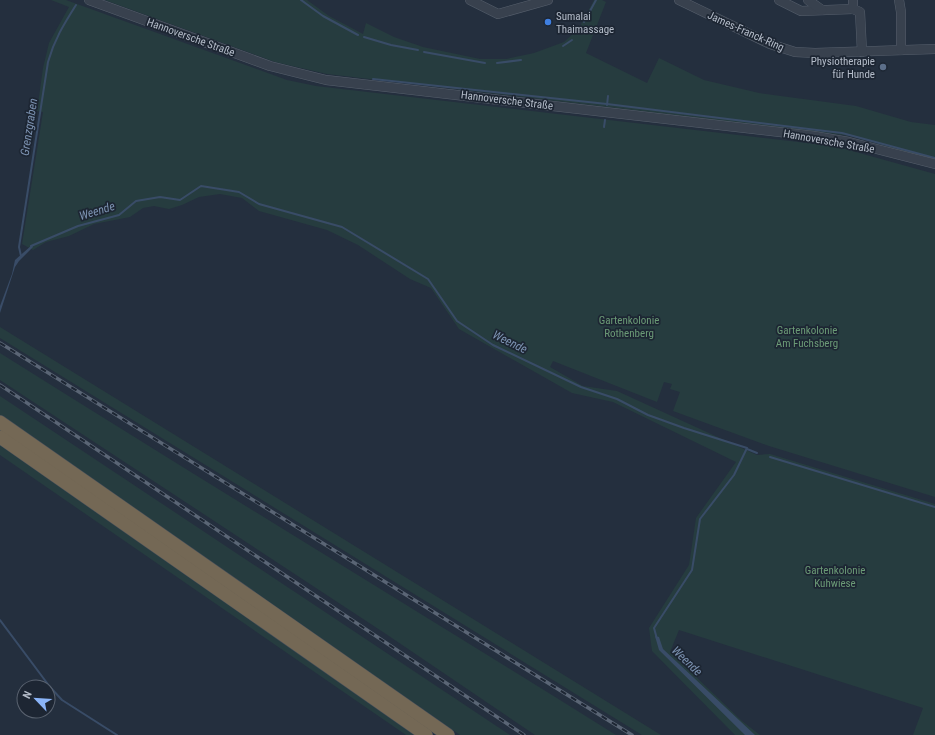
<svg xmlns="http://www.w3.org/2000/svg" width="935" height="735" font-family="'Roboto Condensed',sans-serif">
  <rect width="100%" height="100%" fill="#242f3e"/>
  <!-- green -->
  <g fill="#263c3f">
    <polygon points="51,0 66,0 287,80 316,86 824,145 845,149 935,174 935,497 769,446 673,411 680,392 670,389 672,384 664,382 657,402 553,361 550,367 583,386 617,391 757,455 770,454 935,504 935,735 913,735 923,708 679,630 670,652 742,721 760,735 735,735 652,651 649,628 689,565 696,518 736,462 613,402 572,393 459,329 431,288 410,279 358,245 327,230 259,211 242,198 220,194 199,197 182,205 169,209 154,206 143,208 130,217 94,224 69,236 46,242 33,250 22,244 43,112 37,111 43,68 49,43 69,7"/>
    <polygon points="105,0 307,0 329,16 363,34 366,23 394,37 423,47 480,59 506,59 534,53 564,42 579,28 594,0 602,0 606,2 586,53 647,83 659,58 704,80 738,88 759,93 856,106 911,122 935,125 935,160 850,136 811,131 327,74 275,62"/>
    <polygon points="0,327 661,735 642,735 0,338"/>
    <path d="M0,353c205,129 411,254 616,382h-81l-149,-101 -386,-254z"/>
    <polygon points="0,396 510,735 460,735 0,417"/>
    <polygon points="0,444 418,735 406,735 0,455"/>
  </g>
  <!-- water -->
  <g fill="#394c67">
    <polygon points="32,245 33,247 19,261 15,267 0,313 0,306 12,274 15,260"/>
    <polygon points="655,636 659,637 663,649 755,735 745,735 659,650"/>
  </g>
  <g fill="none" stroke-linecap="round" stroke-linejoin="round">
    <!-- stream -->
    <g stroke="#394c67" stroke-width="2">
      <polyline points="301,0 323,16 358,35"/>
      <polyline points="584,22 596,0"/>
      <polyline points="364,37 391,45 418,50"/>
      <polyline points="563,46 572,40"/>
      <polyline points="424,52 485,63"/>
      <polyline points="497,63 521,60"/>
      <polyline points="373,79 607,104 825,131 842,133 935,158"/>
      <polyline points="607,105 608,96"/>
      <polyline points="604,127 605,120"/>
      <polyline points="31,246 78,226 119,215 136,201 160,197 180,200 201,186 239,192 259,204 342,227 428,279 457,321 493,345 581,387 617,399 648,415 684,428 747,448 734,475 700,519 692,570 654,628 657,639"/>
      <path d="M21,256l-2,-9 29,-185c6,-22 16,-38 28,-57"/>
      <polyline points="747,449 757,453"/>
      <polyline points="770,457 935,507"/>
      <polyline points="0,620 50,687 62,700 117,735"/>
    </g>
    <!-- minor casing -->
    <g stroke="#565f6c" stroke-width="10">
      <g id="minor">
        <polyline points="89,0 270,66 326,80 814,136 849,142 935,164"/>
        <polyline points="470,0 498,14 548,0"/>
        <polyline points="679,0 770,44 795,52 815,53 935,49"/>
        <polyline points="779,0 801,11 853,9"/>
        <polyline points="808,0 822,10"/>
        <polyline points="853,0 853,9 860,12 862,52"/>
        <polyline points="899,0 901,12 901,50"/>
      </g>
    </g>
    <!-- highway casing -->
    <g stroke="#434c59" stroke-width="14">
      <g id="highway">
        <polyline points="0,422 448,735"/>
        <polyline points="0,437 426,735"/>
      </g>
    </g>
    <!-- minor -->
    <use href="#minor" stroke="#38414e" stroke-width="9"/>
    <!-- highway -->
    <use href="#highway" stroke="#746855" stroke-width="13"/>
    <!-- rail casing -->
    <g stroke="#5a6575" stroke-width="3.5">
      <g id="rail">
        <polyline points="0,343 632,735"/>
        <polyline points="0,385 524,735"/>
      </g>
    </g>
    <!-- rail -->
    <use href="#rail" stroke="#1d2633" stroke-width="2" stroke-dasharray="6" stroke-linecap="butt"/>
  </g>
  <!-- markers -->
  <circle fill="#3f7fe0" stroke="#1d2633" stroke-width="1.5" cx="548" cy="22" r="4"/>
  <circle fill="#5c6f8a" stroke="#1d2633" stroke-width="1.5" cx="883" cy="67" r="4"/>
  <g text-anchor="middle" stroke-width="3.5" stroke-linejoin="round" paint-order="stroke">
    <!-- poi labels -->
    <g font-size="11" fill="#b4bcc9" stroke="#1d2633" text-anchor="start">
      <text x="556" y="20">Sumalai<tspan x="556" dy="13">Thaimassage</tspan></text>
      <text x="875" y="65" text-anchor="end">Physiotherapie<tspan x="875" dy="13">für Hunde</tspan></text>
    </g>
    <!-- street labels -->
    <g font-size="11" fill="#b4bcc9" stroke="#1d2633">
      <text transform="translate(746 31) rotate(24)" y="4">James-Franck-Ring</text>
      <text transform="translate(191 37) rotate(20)" y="4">Hannoversche Straße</text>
      <text transform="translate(507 100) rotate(7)" y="4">Hannoversche Straße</text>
      <text transform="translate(829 141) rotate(10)" y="4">Hannoversche Straße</text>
    </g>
    <!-- park labels -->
    <g font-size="11" fill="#6b9a76" stroke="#1d2633">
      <text x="629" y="324">Gartenkolonie<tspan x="629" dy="13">Rothenberg</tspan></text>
      <text x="807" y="334">Gartenkolonie<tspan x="807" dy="13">Am Fuchsberg</tspan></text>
      <text x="835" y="574">Gartenkolonie<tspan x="835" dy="13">Kuhwiese</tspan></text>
    </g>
    <!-- water labels -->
    <g font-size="12" font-style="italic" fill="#7c92b1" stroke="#1d2633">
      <text transform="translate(29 127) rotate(-81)" y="4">Grenzgraben</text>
      <text transform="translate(97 211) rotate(-17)" y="4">Weende</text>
      <text transform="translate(510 342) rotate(26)" y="4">Weende</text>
      <text transform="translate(687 661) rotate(44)" y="4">Weende</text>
    </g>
  </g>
  <!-- north arrow -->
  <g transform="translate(36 699) rotate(295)"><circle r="19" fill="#1d2633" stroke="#59626f"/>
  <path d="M0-3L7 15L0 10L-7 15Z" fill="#8ab4f8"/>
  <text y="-6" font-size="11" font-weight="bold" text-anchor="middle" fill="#b4bcc9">N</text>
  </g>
</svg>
